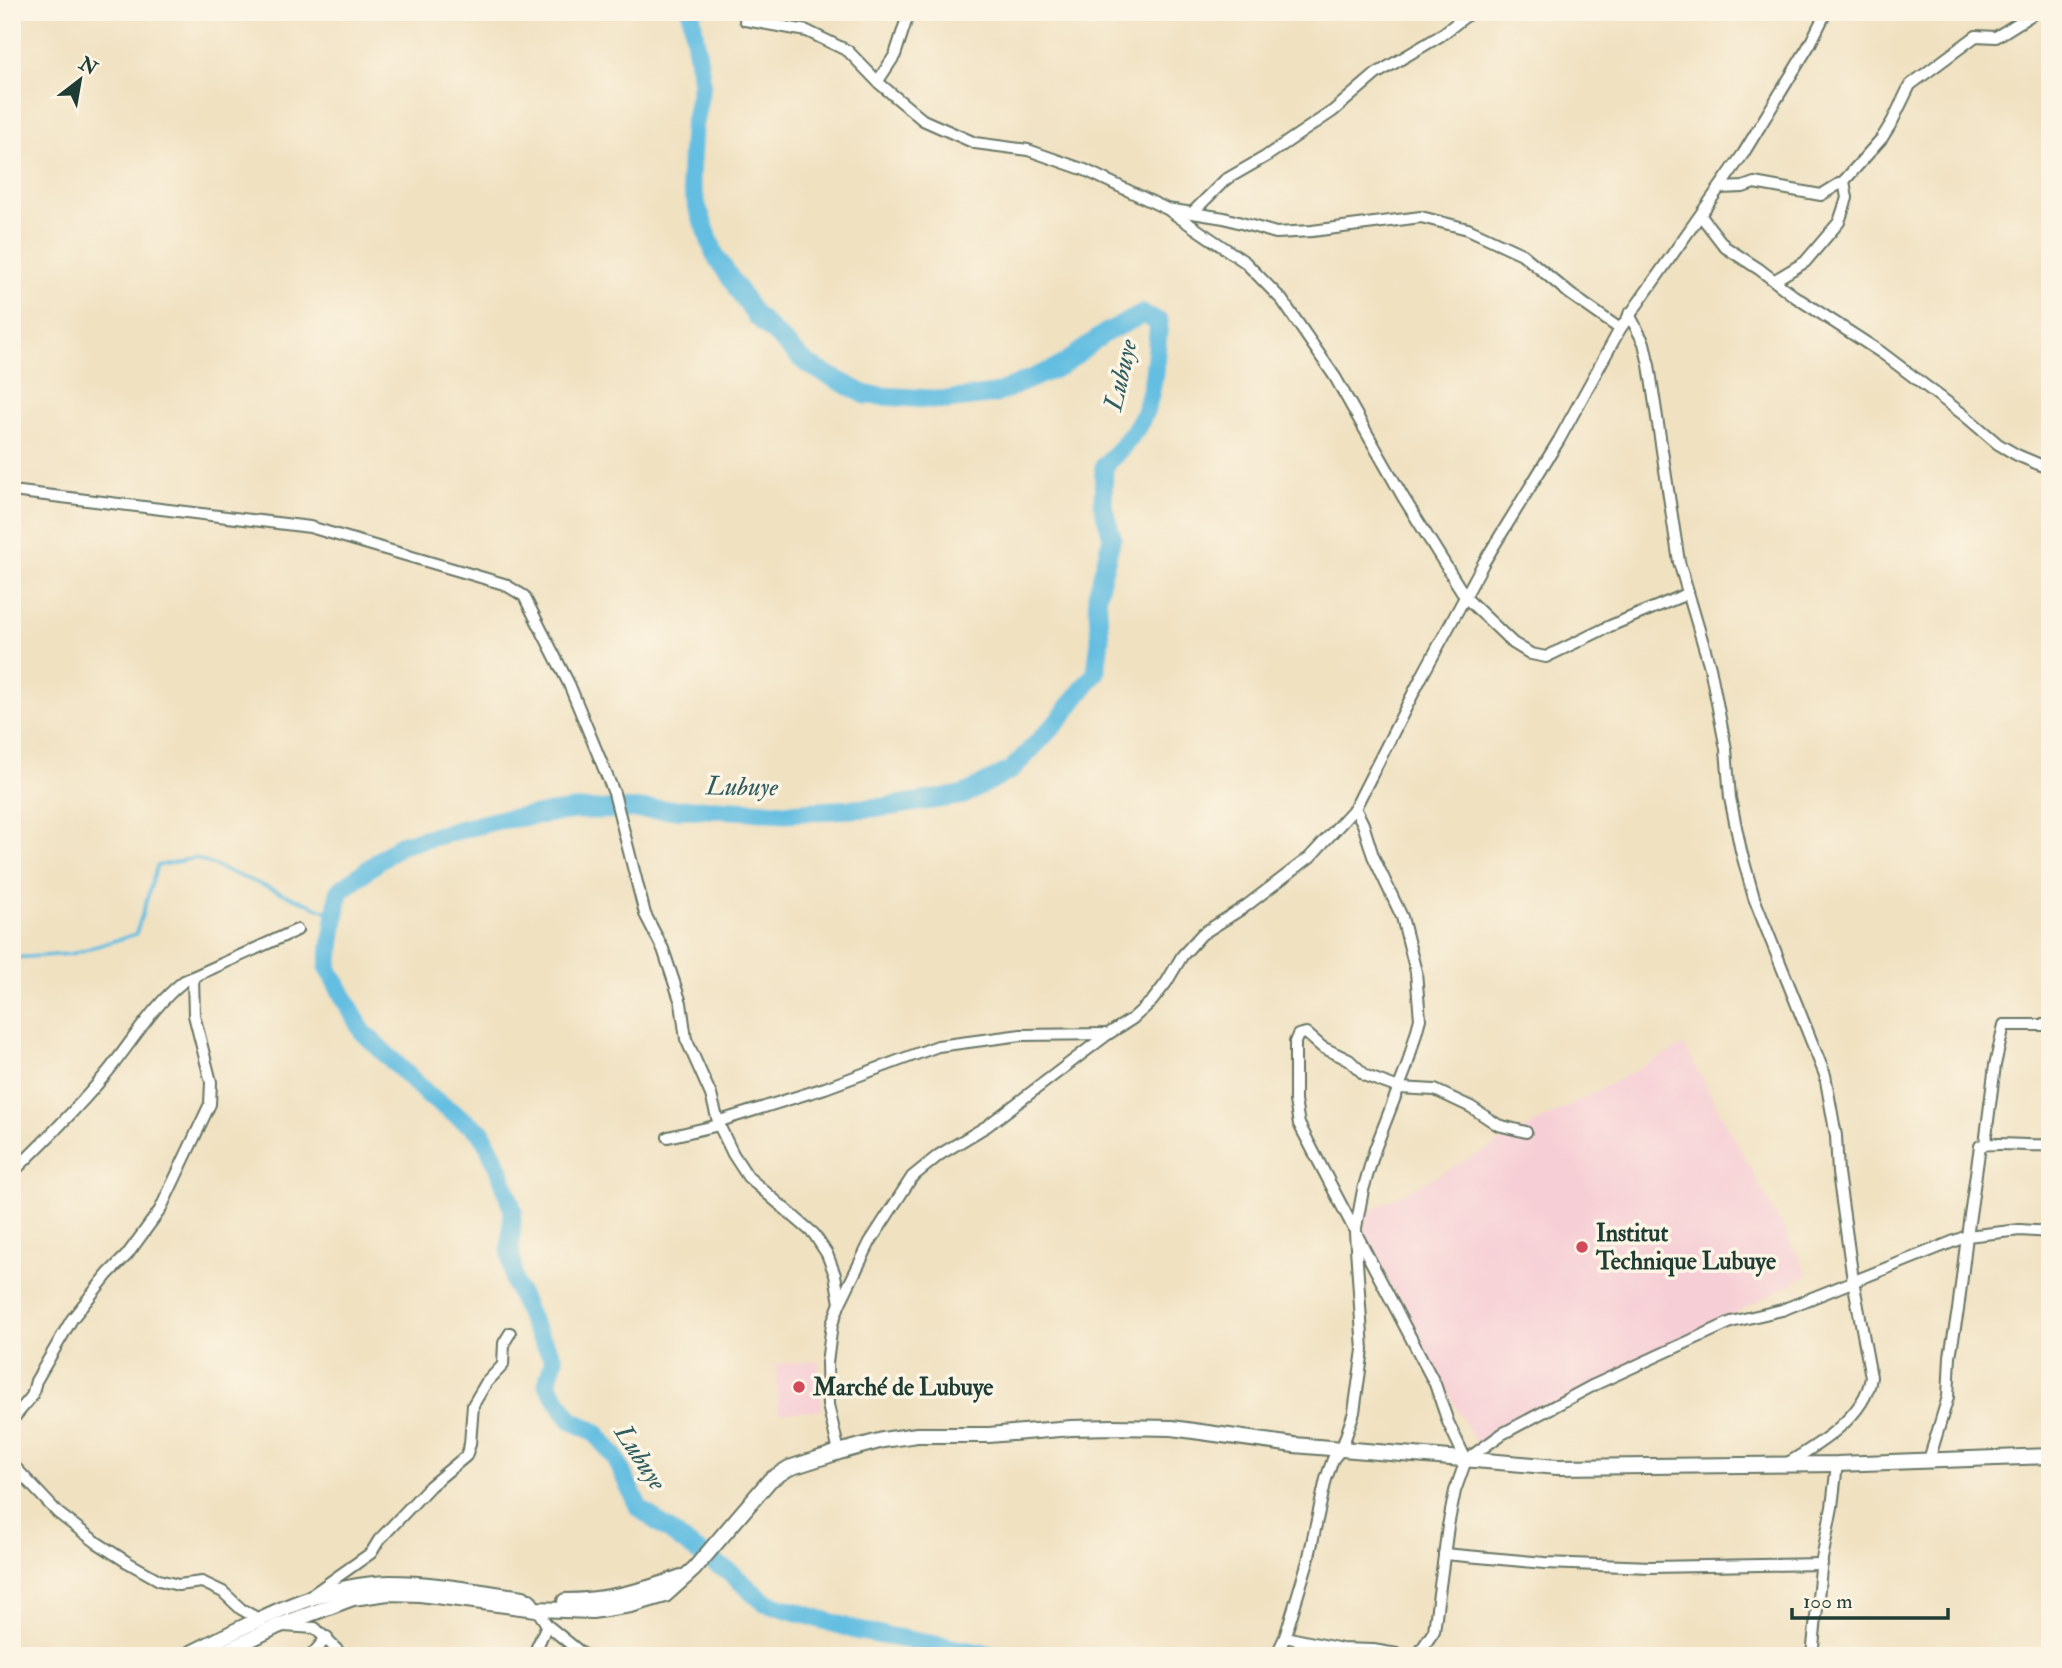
<svg xmlns="http://www.w3.org/2000/svg" width="2062" height="1668" font-family="'IM FELL Double Pica',serif">
  <rect width="100%" height="100%" fill="#fcf5e5"/>
  <filter id="ink" filterUnits="userSpaceOnUse"><feTurbulence type="fractalNoise" baseFrequency=".0143" numOctaves="2"/><feDisplacementMap in="SourceGraphic" scale="14" xChannelSelector="R" yChannelSelector="G"/><feConvolveMatrix kernelMatrix="1 2 1 2 8 2 1 2 1" color-interpolation-filters="sRGB"/></filter>
  <filter id="wash" filterUnits="userSpaceOnUse"><feTurbulence type="fractalNoise" baseFrequency=".00686" numOctaves="4" result="noise"/><feDisplacementMap in="SourceGraphic" scale="28" xChannelSelector="R" yChannelSelector="G"/><feGaussianBlur stdDeviation="1.57" result="paint"/><feColorMatrix in="noise" values="0 0 0 0 0 0 0 0 0 0 0 0 0 0 0 0 0 1.4 0 .05"/><feComposite in="paint" operator="in"/></filter>
  <g filter="url(#wash)">
    <rect width="100%" height="100%" fill="#f0e1c1"/>
    <!-- built -->
    <g fill="#f6cfd6">
      <polygon points="1684,1045 1808,1275 1479,1449 1355,1219"/>
      <polygon points="818,1361 822,1410 779,1413 776,1364"/>
    </g>
    <g fill="none" stroke-linecap="round" stroke-linejoin="round">
      <!-- stream -->
      <polyline stroke="#63bee1" stroke-width="3.5" points="12,958 71,954 136,934 157,866 195,858 336,915"/>
      <!-- river -->
      <path stroke="#63bee1" stroke-width="19" d="M691,12l11,71 -9,45 -3,52 8,29 17,46 39,59 53,50 59,31 80,5 49,-6 66,-28 44,-33 38,-19 16,8c-3,29 -4,66 -15,92 -9,20 -25,37 -40,52l-1,40 9,31 -15,58 3,45 -4,32 -37,48 -48,50 -48,25 -78,12 -100,6 -67,-4 -143,1 -77,10 -98,25 -61,46 -11,77 34,63 67,65 53,37 17,35 14,43 -3,35 4,36 20,45 20,32 -7,25 24,36 24,12 20,25 24,51 53,40 40,26 32,28 95,29 137,25"/>
    </g>
  </g>
  <g filter="url(#ink)">
    <g fill="none" stroke-linecap="round" stroke-linejoin="round">
      <!-- minor casing -->
      <g stroke="#687665" stroke-width="14">
        <g id="minor">
          <polyline points="745,20 807,31 848,51 880,84 923,120 975,143 1028,150 1085,170 1167,209 1224,218 1276,233 1312,231 1421,217 1468,229 1522,254 1570,294 1620,329"/>
          <polyline points="878,81 895,55 909,12"/>
          <polyline points="1720,188 1743,187 1754,183 1821,195 1844,181 1882,138 1892,122 1910,85 1976,36 1996,37 2036,12"/>
          <polyline points="1170,211 1245,262 1282,300 1335,377 1403,497 1466,598 1513,643 1531,654 1546,657 1610,626 1687,594"/>
          <polyline points="1192,213 1225,180 1265,157 1333,111 1376,74 1440,36 1471,12"/>
          <polyline points="1701,216 1725,247 1759,269 1794,296 1882,353 1964,415 1998,444 2017,455 2050,469"/>
          <polyline points="1775,280 1805,262 1839,222 1847,198 1844,181"/>
          <path d="M1629,314l15,29 5,22 30,197 31,105 16,82 4,49 11,53 13,47 71,177 11,61 2,37 15,107 18,97c-5,39 -53,68 -85,87"/>
          <polyline points="12,491 310,527 504,584 524,596 569,684 614,793 645,914 663,949 681,1003 686,1039 711,1095 719,1125 733,1154 748,1177 814,1234 827,1254 835,1275 840,1303 832,1324 827,1363 828,1405 839,1452"/>
          <path d="M1526,1132l-28,-7 -27,-18 -36,-17 -36,-2 -33,-12 -17,-16 -27,-13 -16,-14 -8,2 -3,7v59l4,23 136,260 13,38 18,38 36,-26 92,-49 137,-63 51,-12 185,-74 13,-90c14,-5 51,1 70,-1"/>
          <polyline points="668,1137 719,1125 723,1120 825,1088 938,1046 1021,1035 1108,1034"/>
          <polyline points="1985,1144 1995,1065 2004,1025 2050,1025"/>
          <path d="M12,1173c32,-31 64,-63 93,-98 26,-31 47,-69 79,-94l113,-51"/>
          <polyline points="840,1303 870,1242 912,1177 939,1155 987,1126 1108,1034 1132,1019 1152,1001 1166,983 1182,956 1202,934 1246,906 1310,857 1355,808 1421,678 1484,562 1559,440 1620,329 1743,154 1810,44 1826,12"/>
          <polyline points="12,1420 32,1396 36,1381 72,1319 108,1274 127,1255 160,1210 210,1104 211,1082 194,1015 193,977"/>
          <polyline points="1929,1460 1948,1397 1950,1356 1958,1310 1967,1236 2020,1230 2050,1232"/>
          <polyline points="12,1464 58,1513 96,1542 127,1562 159,1580 178,1585 202,1582 223,1592 241,1609 262,1621"/>
          <polyline points="1444,1554 1545,1563 1651,1567 1822,1564"/>
          <polyline points="313,1594 371,1553 379,1540 430,1486 466,1456 470,1444 473,1405 486,1383 503,1365 504,1343 510,1333"/>
          <polyline points="530,1599 547,1625 585,1656"/>
          <polyline points="284,1626 315,1628 343,1656"/>
          <polyline points="1285,1637 1342,1649 1373,1650 1409,1656"/>
          <polyline points="311,1656 327,1637"/>
          <polyline points="533,1656 547,1625"/>
          <polyline points="1276,1656 1285,1637 1308,1561 1326,1479 1333,1459 1342,1448 1354,1412 1363,1350 1355,1233 1363,1190 1375,1149 1407,1066 1420,1019 1416,972 1402,917 1373,856 1363,824 1355,808"/>
          <polyline points="1417,1656 1434,1631 1448,1526 1455,1491 1466,1460"/>
          <polyline points="1812,1656 1822,1559 1832,1507 1837,1464"/>
        </g>
      </g>
      <!-- tertiary casing -->
      <g stroke="#687665" stroke-width="18">
        <g id="tertiary">
          <path d="M565,1601c39,0 79,-10 116,-24"/>
          <path d="M185,1656c64,-31 132,-72 205,-73 45,0 89,9 133,15"/>
          <polyline points="216,1656 278,1626 353,1598 388,1593 420,1594 536,1609 592,1611 631,1605 665,1595 694,1569 770,1480 789,1468 839,1452 883,1440 917,1435 989,1435 1071,1428 1113,1427 1172,1428 1294,1445 1557,1467 1837,1464 2050,1456"/>
        </g>
      </g>
      <!-- minor -->
      <use href="#minor" stroke="#fff" stroke-width="10"/>
      <!-- tertiary -->
      <use href="#tertiary" stroke="#fff" stroke-width="14"/>
    </g>
  </g>
  <!-- markers -->
  <g fill="#d1495b" stroke="#fcf5e5" stroke-width="2.5">
    <circle cx="1582" cy="1247" r="7"/>
    <circle cx="799" cy="1387" r="7"/>
  </g>
  <g text-anchor="middle" stroke-width="7" stroke-linejoin="round" paint-order="stroke">
    <!-- poi labels -->
    <g font-size="24" font-weight="bold" fill="#1f3d34" stroke="#fcf5e5" text-anchor="start">
      <text x="1596" y="1241">Institut<tspan x="1596" dy="28">Technique Lubuye</tspan></text>
      <text x="813" y="1395">Marché de Lubuye</text>
    </g>
    <!-- water labels -->
    <g font-size="26" font-style="italic" fill="#305d5f" stroke="#fcf5e5">
      <text transform="translate(1120 375) rotate(-77)" y="9">Lubuye</text>
      <text transform="translate(742 786) rotate(1)" y="9">Lubuye</text>
      <text transform="translate(641 1457) rotate(57)" y="9">Lubuye</text>
    </g>
  </g>
  <!-- margin -->
  <rect width="2062" height="1668" fill="none" stroke="#fcf5e5" stroke-width="42"/>
  <!-- north arrow -->
  <g transform="translate(80 80) rotate(31)" stroke="#fcf5e5" stroke-width="5" paint-order="stroke">
  <path d="M0-5L12 26L0 18L-12 26Z" fill="#1f3d34"/>
  <text y="-10" font-size="19" font-weight="bold" text-anchor="middle" fill="#1f3d34">N</text>
  </g>
  <!-- scale -->
  <path d="M1792 1608v10h156v-10" fill="none" stroke="#1f3d34" stroke-width="3.5"/>
  <text x="1803" y="1608" font-size="21" fill="#1f3d34" stroke="#fcf5e5" stroke-width="5" paint-order="stroke">100 m</text>
</svg>
